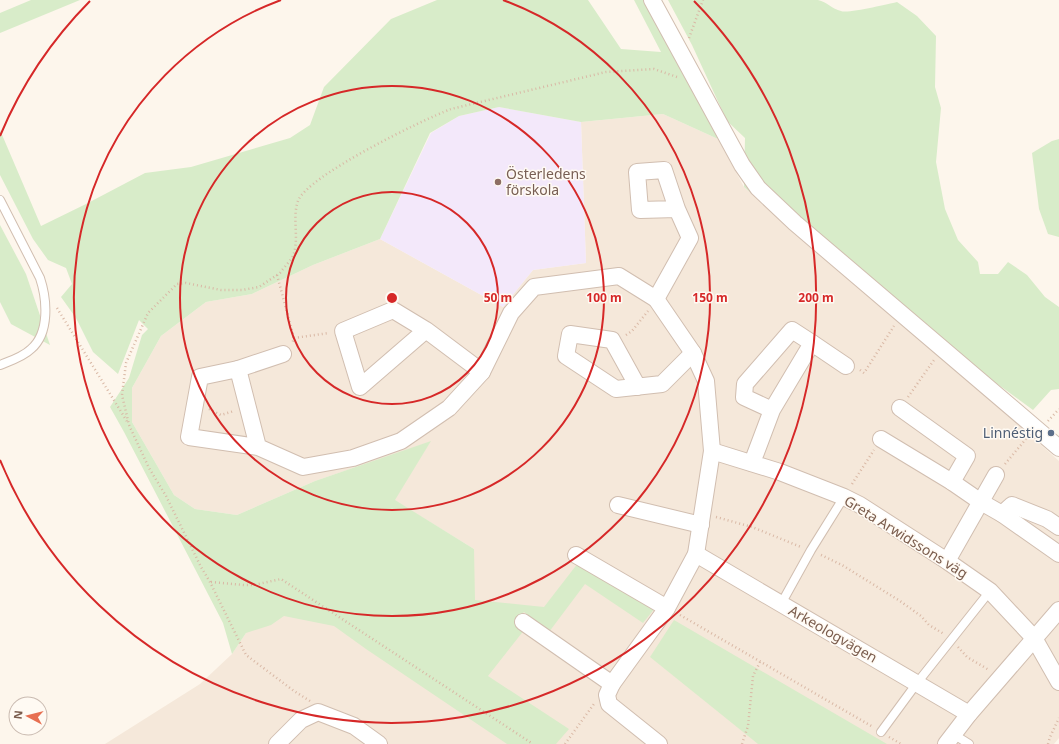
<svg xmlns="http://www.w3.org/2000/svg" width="1059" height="744" font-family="'Noto Sans',sans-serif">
  <rect width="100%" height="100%" fill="#fdf6ec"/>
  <!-- residential -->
  <polygon fill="#f5e8da" points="663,114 718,139 744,187 897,317 1059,461 1059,738 1054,744 105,744 200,684 232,654 246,633 210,569 474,549 394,500 430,442 315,481 237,515 195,509 174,495 132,422 132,388 161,336 206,302 252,294 313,265 380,239 503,307 533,270 586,263 581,122"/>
  <!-- education -->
  <polygon fill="#f3e8fa" points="499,107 581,122 586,263 533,270 503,307 380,239 431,133 459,116"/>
  <!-- green -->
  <g fill="#d8ecc9">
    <polygon points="31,0 80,0 0,33 0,13"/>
    <polygon points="437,0 588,0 621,49 661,52 634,0 643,0 683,70 718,139 663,114 581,122 499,107 459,116 430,133 380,239 313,265 252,294 206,302 161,336 132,388 132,422 174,495 195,509 237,515 315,481 431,441 395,500 474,549 475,600 544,607 578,563 655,608 643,623 585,584 549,632 524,612 515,620 525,629 488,676 569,729 556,744 507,744 366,649 334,626 284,616 271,625 246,633 232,654 223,623 124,432 110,407 129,378 142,335 148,329 139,320 118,374 93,352 76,318 61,297 72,284 66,268 48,260 33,239 0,175 0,130 41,226 86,204 145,173 191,167 290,138 310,125 324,87 391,19"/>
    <path d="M668,0h150c9,2 14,9 23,11 6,3 47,-7 56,-9l20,14 19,20 -1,51 6,21 -5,54 9,47 13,31 20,22 2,12h18l10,-12 19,13 18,22 14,10v82l-8,1 -18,20 -30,-22 -106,-71 -153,-130 1,-49 -18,-17 -35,-76z"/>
    <polygon points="1059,139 1059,237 1048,234 1039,209 1032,153 1052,141"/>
    <polygon points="0,225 26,274 50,345 11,324 0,302"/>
    <polygon points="674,620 887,744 758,744 650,657"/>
  </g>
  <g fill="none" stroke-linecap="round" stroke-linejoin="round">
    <!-- lane casing -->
    <g stroke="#d1beb0" stroke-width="10">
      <g id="lane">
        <path d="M0,200l40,78c7,21 10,55 -9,71 -8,8 -21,12 -31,16"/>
        <polyline points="781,604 811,550 844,497"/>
        <polyline points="881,732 917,683 990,591"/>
        <polyline points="953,734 969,744"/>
      </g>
    </g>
    <!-- street casing -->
    <g stroke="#d1beb0" stroke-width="18">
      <g id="street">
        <polyline points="652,0 742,165 758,188 795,223 1059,448"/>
        <polyline points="656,299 690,238 677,209 664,170 637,172 640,210 677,209"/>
        <polyline points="426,330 360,387 343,331 393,310 426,330 482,372"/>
        <polyline points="812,343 846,366"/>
        <polyline points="238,369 283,354"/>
        <polyline points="638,387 612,340 570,334 566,356 616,389 662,384 693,353"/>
        <polyline points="900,408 967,456 952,482"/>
        <polyline points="881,439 952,482 981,502 1002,514 1059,554"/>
        <polyline points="258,447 238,369 200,377 189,437 258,447 303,467 353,458 401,441 449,408 482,372 511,313 534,287 619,276 656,299 693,353 706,381 712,451 696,554 667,608 612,684"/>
        <polyline points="712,451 780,472 844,497 860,505 947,561 990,591 1034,638 1059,682"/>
        <polyline points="752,463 772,410 812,343 792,330 745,384 744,397 772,410"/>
        <polyline points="618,505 701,525"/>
        <polyline points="1002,514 1012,505 1047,519 1059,527"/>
        <polyline points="696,554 969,714"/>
        <polyline points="576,555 667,608"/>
        <polyline points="947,561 996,475"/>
        <polyline points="523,622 612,684 607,695 609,704 659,744"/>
        <polyline points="277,744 301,720 318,712 354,726 379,744"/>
        <polyline points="946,744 969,714 1059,610"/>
      </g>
    </g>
    <!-- path -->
    <g stroke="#d9b8a5" stroke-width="2.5" stroke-dasharray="1 3" stroke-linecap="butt">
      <polyline points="689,38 703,0"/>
      <polyline points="277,275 294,338 292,344"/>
      <polyline points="57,308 128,423"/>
      <polyline points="626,335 632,331 648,311"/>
      <polyline points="294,338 329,333"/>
      <polyline points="860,370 864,373 894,326"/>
      <polyline points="908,397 934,360"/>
      <polyline points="209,409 221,415 234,411"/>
      <polyline points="1048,421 1059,409"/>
      <polyline points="1005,464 1026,439"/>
      <polyline points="852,484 874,450"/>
      <polyline points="716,517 752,527 801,547"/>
      <polyline points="821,555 842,565 900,601 921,616 929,625 944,634"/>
      <polyline points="211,582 244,585 254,585 281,579 533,744"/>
      <polyline points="680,615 873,727"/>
      <polyline points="958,647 967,657 989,670"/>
      <path d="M310,701l-16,-10 -48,-36 -36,-73 -9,-15 -35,-71 -17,-28 -20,-43 -7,-30 4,-32 22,-50 29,-29 9,-1 35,7h21l17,-3 21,-14c4,-6 12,-13 14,-20 5,-17 -2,-35 4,-52 9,-25 124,-81 153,-92l155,-37 48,-3 23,8"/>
      <polyline points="889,737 901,744"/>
      <polyline points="565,744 594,704"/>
      <polyline points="742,744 748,726 753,676 760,662"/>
      <polyline points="1048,744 1050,737 1059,718"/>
    </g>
    <!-- lane -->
    <use href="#lane" stroke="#fff" stroke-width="8"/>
    <!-- street -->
    <use href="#street" stroke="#fff" stroke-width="16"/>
  </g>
  <!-- distance rings -->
  <g fill="none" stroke="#d62828" stroke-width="2">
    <circle cx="392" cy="298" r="106"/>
    <circle cx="392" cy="298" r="212"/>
    <path d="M503 0A318 318 0 1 1 281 0"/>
    <path d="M0 136A424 424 0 0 1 90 1M694 1A424 424 0 1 1 0 460"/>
  </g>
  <!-- markers -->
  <circle fill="#8d6e63" stroke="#fffaf3" stroke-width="1.5" cx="498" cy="182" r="4"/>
  <circle fill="#5c6f8a" stroke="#fffaf3" stroke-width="1.5" cx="1051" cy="433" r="4"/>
  <g text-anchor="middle" stroke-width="3" stroke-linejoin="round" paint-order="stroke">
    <!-- education labels -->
    <g font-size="14" fill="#785e54" stroke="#fffaf3" text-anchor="start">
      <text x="506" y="179">Österledens<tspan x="506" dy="16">förskola</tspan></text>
    </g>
    <!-- service labels -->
    <g font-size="14" fill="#4e5e75" stroke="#fffaf3" text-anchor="end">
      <text x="1043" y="438">Linnéstig</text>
    </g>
    <!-- street labels -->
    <g font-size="14" fill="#7a5c4d" stroke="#fffaf3">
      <text transform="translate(906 537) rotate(32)" y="5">Greta Arwidssons väg</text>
      <text transform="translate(833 634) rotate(30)" y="5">Arkeologvägen</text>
    </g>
  </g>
  <circle cx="392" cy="298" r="6" fill="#d62828" stroke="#fffaf3" stroke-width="2"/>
  <g font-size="12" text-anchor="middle" font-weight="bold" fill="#d62828" stroke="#fffaf3" stroke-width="3" stroke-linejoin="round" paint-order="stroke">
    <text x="498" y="302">50 m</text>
    <text x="604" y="302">100 m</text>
    <text x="710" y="302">150 m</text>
    <text x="816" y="302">200 m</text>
  </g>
  <!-- north arrow -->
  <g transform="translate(28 716) rotate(277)"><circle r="19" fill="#fffaf3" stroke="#cabbb1"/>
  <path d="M0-3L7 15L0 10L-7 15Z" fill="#e76f51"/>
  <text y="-6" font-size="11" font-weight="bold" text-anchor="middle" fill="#7a5c4d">N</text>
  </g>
</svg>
